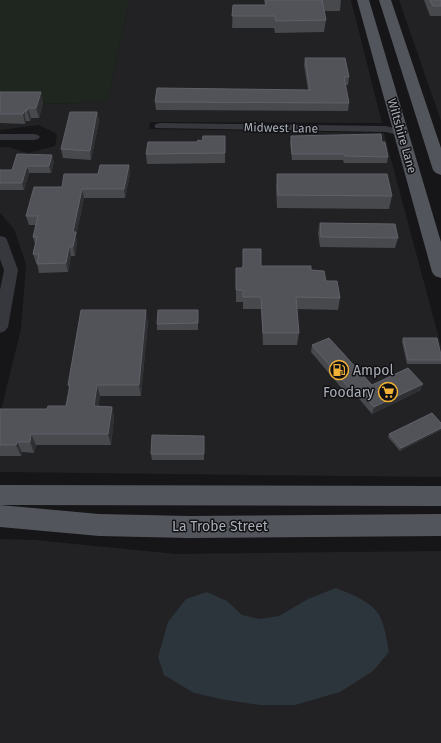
<svg xmlns="http://www.w3.org/2000/svg" width="441" height="743" font-family="'Fira Sans',sans-serif">
  <rect width="100%" height="100%" fill="#161618"/>
  <!-- built -->
  <g fill="#222225">
    <polygon points="129,0 351,0 382,123 150,122 149,129 384,133 441,346 441,477 0,472 0,414 21,329 26,264 14,229 0,213 0,147 8,147 28,153 55,146 57,134 39,125 0,130 0,104 84,103 85,100 108,100"/>
    <polygon points="399,0 441,0 441,121"/>
    <polygon points="0,539 35,540 176,554 441,551 441,743 0,743"/>
  </g>
  <!-- green -->
  <polygon fill="#1e261f" points="0,0 129,0 108,100 85,100 84,103 0,104"/>
  <!-- water -->
  <path fill="#2c353c" d="M336,588c12,5 32,12 40,23 8,8 11,30 13,41l-16,19 -33,21 -45,13h-35l-34,-5 -32,-7 -30,-18 -6,-18 10,-35 18,-23 21,-7 20,9 15,14 18,4 19,-3 29,-17z"/>
  <g fill="none" stroke-linecap="round" stroke-linejoin="round">
    <!-- minor -->
    <g fill="#37383d" fill-rule="evenodd">
      <polygon points="160,123 386,126 405,131 407,133 405,135 401,136 386,132 156,128 154,126 156,124"/>
      <polygon points="0,134 34,134 38,135 40,137 38,139 34,140 0,140"/>
      <polygon points="0,236 5,237 7,240 18,270 8,327 5,331 0,333 0,290 4,270 0,259"/>
    </g>
    <!-- major -->
    <g fill="#53555c" fill-rule="evenodd">
      <polygon points="357,0 369,0 441,242 441,278 435,276 432,272"/>
      <polygon points="379,0 391,0 441,148 441,175 436,173 433,170"/>
      <polygon points="0,485 441,486 441,506 0,505"/>
      <polygon points="0,505 99,514 189,516 441,514 441,536 189,538 99,536 0,527"/>
    </g>
  </g>
  <!-- wall -->
  <g fill="#47494d">
    <polygon points="264,0 341,0 340,11 324,11 326,20 324,32 275,33 274,28 232,28 233,5 265,5"/>
    <polygon points="424,0 441,0 441,16 430,16"/>
    <polygon points="305,58 349,77 348,85 345,85 349,103 348,111 156,110 155,102 308,90 304,65"/>
    <polygon points="0,92 43,102 39,118 31,118 30,121 26,121 25,124 0,123"/>
    <polygon points="97,112 99,121 91,160 63,158 61,149"/>
    <polygon points="225,136 225,163 147,164 146,154 197,142 202,141"/>
    <polygon points="291,136 382,142 388,157 387,163 344,163 343,160 292,160 290,143"/>
    <polygon points="17,154 54,161 51,173 29,173 24,190 0,190 0,170 12,170"/>
    <polygon points="129,165 130,174 125,198 84,198 76,236 77,242 75,256 71,256 68,272 39,273 37,263 36,263 33,254 35,244 33,237 36,225 29,225 26,216 62,187 98,174"/>
    <polygon points="277,174 392,196 389,209 277,208 276,187"/>
    <polygon points="320,223 398,238 395,248 320,247 318,233"/>
    <polygon points="243,249 261,266 311,270 326,281 340,298 338,310 297,309 299,333 297,345 263,345 261,309 243,309 243,302 236,302 236,268 242,268 243,267"/>
    <polygon points="198,310 198,330 157,330 157,324"/>
    <polygon points="148,321 141,396 100,396 98,406 112,407 114,418 111,445 36,445 34,453 22,452 21,456 0,456 0,409 47,409 66,406 69,389 68,385"/>
    <polygon points="403,338 441,355 441,364 407,364 402,342"/>
    <polygon points="312,345 372,385 421,390 372,414 355,394 349,397 311,352"/>
    <polygon points="441,423 441,430 400,451 388,437 389,434"/>
    <polygon points="204,442 204,460 152,460 151,454"/>
  </g>
  <!-- shaded-wall -->
  <g fill="#2f3033">
    <polygon points="41,92 43,102 39,118 36,108"/>
    <polygon points="28,108 31,118 30,121 27,111"/>
    <polygon points="24,111 26,121 25,124 23,114"/>
    <polygon points="97,112 99,121 91,160 90,151"/>
    <polygon points="52,155 54,161 51,173 49,166"/>
    <polygon points="129,165 130,174 125,198 124,189"/>
    <polygon points="27,166 29,173 24,190 22,183"/>
    <polygon points="82,189 84,198 76,236 77,242 75,256 73,247 73,232"/>
    <polygon points="69,247 71,256 68,272 66,263"/>
    <polygon points="146,310 148,321 141,396 139,385"/>
    <polygon points="423,384 421,390 372,414 374,407"/>
    <polygon points="97,385 100,396 97,417 94,406"/>
    <polygon points="357,387 355,394 349,397 351,390"/>
    <polygon points="112,407 114,418 111,445 108,434"/>
    <polygon points="441,428 441,430 400,451 401,448"/>
    <polygon points="31,434 36,445 34,453 30,442"/>
    <polygon points="17,442 22,452 21,456 16,445"/>
  </g>
  <!-- building -->
  <g fill="#525359" stroke="#5f6168">
    <polygon points="266,0 322,0 326,20 276,21 275,16 232,16 233,5 266,5"/>
    <polygon points="430,0 441,0 441,6 433,6"/>
    <polygon points="305,58 345,58 349,77 344,77 349,103 155,102 157,88 310,90"/>
    <polygon points="0,92 41,92 36,108 28,108 27,111 24,111 23,114 0,114"/>
    <polygon points="70,112 97,112 90,151 61,149"/>
    <polygon points="381,134 382,142 385,142 388,157 345,156 344,154 292,154 291,136"/>
    <polygon points="203,136 225,136 225,153 146,154 148,142 197,142 198,140 202,141"/>
    <polygon points="17,154 52,155 49,166 27,166 22,183 0,183 0,170 12,170"/>
    <polygon points="100,165 129,165 124,189 82,189 73,232 76,232 73,247 69,247 66,263 37,264 39,254 33,254 37,237 33,237 38,216 26,216 34,187 62,187 64,174 98,174"/>
    <polygon points="277,174 387,174 392,196 278,195"/>
    <polygon points="320,223 395,224 398,238 321,237"/>
    <polygon points="243,249 261,249 261,266 311,266 311,270 324,271 326,281 337,281 340,298 296,297 299,333 263,333 261,297 243,297 243,290 236,290 236,268 242,268 243,266"/>
    <polygon points="81,310 146,310 139,385 97,385 94,406 112,407 108,434 31,434 30,442 17,442 16,445 0,445 0,409 47,409 48,406 66,406 70,385 68,385"/>
    <polygon points="158,310 198,310 198,323 157,324"/>
    <polygon points="329,338 372,385 408,368 423,384 374,407 357,387 351,390 312,345"/>
    <polygon points="403,338 437,338 441,355 441,360 408,360"/>
    <polygon points="432,413 441,423 441,428 401,448 389,434"/>
    <polygon points="152,435 204,436 204,454 151,454"/>
  </g>
  <!-- icons -->
  <defs>
    <g id="fuel-ring" transform="scale(1)"><circle r="9.5" fill="#111113" stroke="#f2b134" stroke-width="1.5"/><path d="M-5.5-6h7V0h2V4h1.3V-2.5L3-4.5l.8-.8L6-3V5H2.5V1h-1V6h-7ZM-4.2-4.7v3.2H.2V-4.7Z" fill="#f2b134"/></g>
    <g id="supermarket-ring" transform="scale(1)"><circle r="9.5" fill="#111113" stroke="#f2b134" stroke-width="1.5"/><path d="M-6-5.5h2.5l.6 2H6L4.5 2H-2.5L-4.4-4H-6ZM-1.5 3.2a1.3 1.3 0 1 0 .1 0ZM3 3.2a1.3 1.3 0 1 0 .1 0Z" fill="#f2b134"/></g>
  </defs>
  <g fill-rule="evenodd">
    <use href="#fuel-ring" x="339" y="370"/>
    <use href="#supermarket-ring" x="388" y="392"/>
  </g>
  <g text-anchor="middle" stroke-width="3" stroke-linejoin="round" paint-order="stroke">
    <!-- far-street labels -->
    <g font-size="12" fill="#a8adb8" stroke="#111113">
      <text transform="translate(281 128) rotate(1)" y="4">Midwest Lane</text>
      <text transform="translate(402 136) rotate(74)" y="4">Wiltshire Lane</text>
    </g>
    <!-- poi labels -->
    <g font-size="14" fill="#a8adb8" stroke="#111113" text-anchor="start">
      <text x="353" y="375">Ampol</text>
      <text x="374" y="397" text-anchor="end">Foodary</text>
    </g>
    <!-- street labels -->
    <g font-size="14" fill="#a8adb8" stroke="#111113">
      <text x="220" y="531">La Trobe Street</text>
    </g>
  </g>
</svg>
